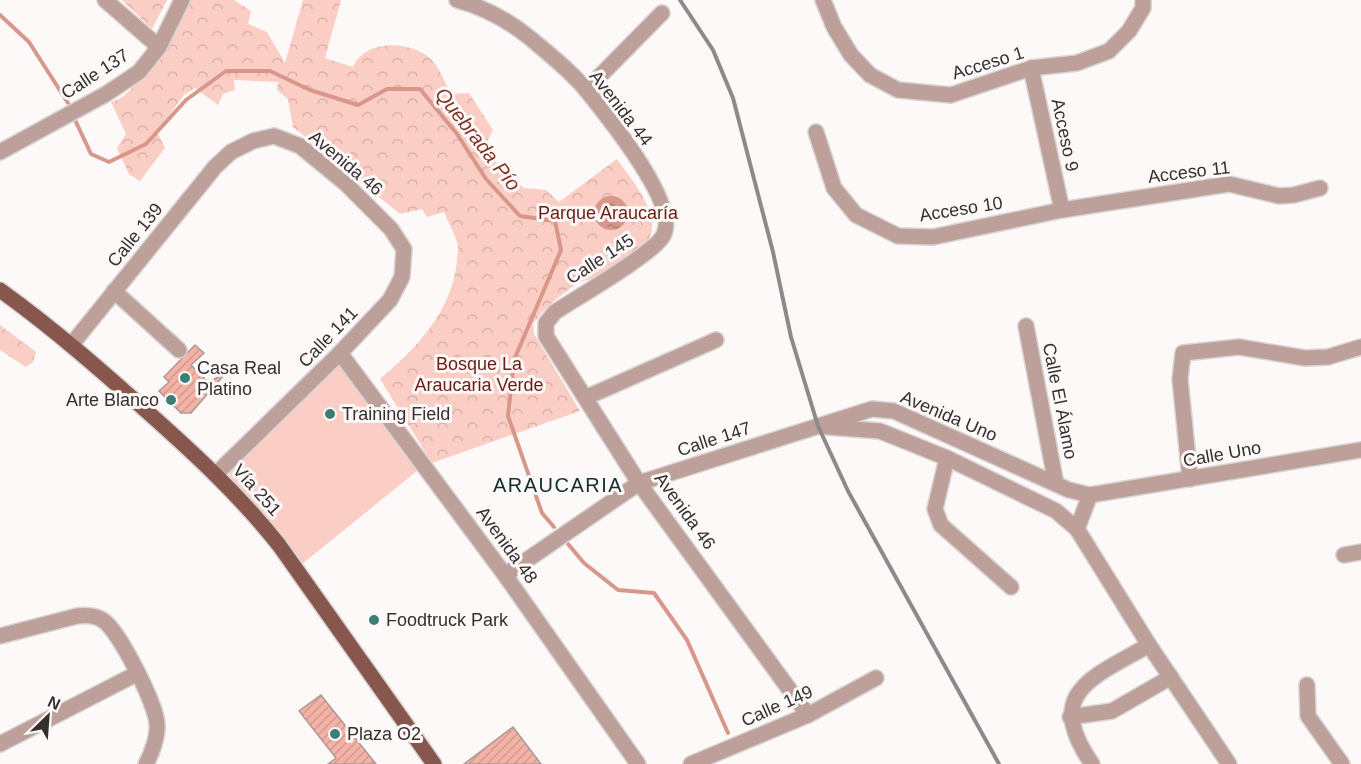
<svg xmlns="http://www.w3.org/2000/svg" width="1361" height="764" font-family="Arial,sans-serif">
  <defs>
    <pattern id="forest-crowns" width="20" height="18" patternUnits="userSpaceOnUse" patternTransform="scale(1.5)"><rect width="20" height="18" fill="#fbcec5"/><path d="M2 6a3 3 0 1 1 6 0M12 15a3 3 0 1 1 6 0" fill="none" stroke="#d8b1aa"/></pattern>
    <pattern id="water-ripples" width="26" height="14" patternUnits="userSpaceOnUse" patternTransform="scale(1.5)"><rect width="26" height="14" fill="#d7978b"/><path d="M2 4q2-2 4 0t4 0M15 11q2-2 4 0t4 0" fill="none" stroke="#af7c72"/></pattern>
    <pattern id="building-hatch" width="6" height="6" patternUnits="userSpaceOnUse" patternTransform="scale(1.5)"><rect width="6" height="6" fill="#f4b2a5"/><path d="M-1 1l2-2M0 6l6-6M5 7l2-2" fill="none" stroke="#d2998e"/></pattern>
  </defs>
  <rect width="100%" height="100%" fill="#fdf9f9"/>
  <!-- forest -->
  <g fill="url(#forest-crowns)">
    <polygon points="122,0 167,0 152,29"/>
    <path d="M182,0h52l17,11 -3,13 19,8 18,31 18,-63h38l-16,58 28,9c13,-30 65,-27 83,-2 6,9 10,20 15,29l18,-1 24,37 -10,20 41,38 22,2 13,12 58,-43c13,19 33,41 35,65 2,24 -31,41 -49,51 -8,4 -18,4 -26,9 -17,11 -33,24 -44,40l1,10 46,77 -148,52 -52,-84c37,-31 72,-68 77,-118 0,-6 2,-13 0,-19 -3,-10 -9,-20 -13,-30l-17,5 -5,-8 -22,5 -107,-87 -5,-28 -11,-9 1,-8 -44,-2 1,10 -12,4 -5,11 -23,-17 -11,7 -27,37 8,16 -25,33 -11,-7 -12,-26 9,-14 -15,-32c29,-5 59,-76 71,-102z"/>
    <polygon points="0,325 36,352 33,362 26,367 0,350"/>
  </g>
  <!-- garden -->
  <polygon fill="#fbcec5" points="341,359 417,471 302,564 224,469"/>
  <!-- water -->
  <circle fill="url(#water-ripples)" cx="611" cy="213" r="17"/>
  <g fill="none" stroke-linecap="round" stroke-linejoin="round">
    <!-- stream -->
    <g stroke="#d7978b" stroke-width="4">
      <polyline points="0,15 29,42 68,103"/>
      <polyline points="76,122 91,154 109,162 146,144 186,100 226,71 270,71 310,90 358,105 387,89 420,89 457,134 486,179 520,216 555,221 561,250 514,360 508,416 542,513 554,527"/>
      <polyline points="568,544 584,563 618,590 654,593 687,640 728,733"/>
    </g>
  </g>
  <!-- building -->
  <g fill="url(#building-hatch)" stroke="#a99a97" stroke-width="1.5">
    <polygon points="195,345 204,353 191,365 208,382 225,374 191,413 181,413 159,391 169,382 164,377"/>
    <polygon points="321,695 328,704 376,764 328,764 336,758 299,711"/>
    <polygon points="513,727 541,764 464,764"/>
  </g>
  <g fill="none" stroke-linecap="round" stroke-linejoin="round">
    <!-- minor casing -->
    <g stroke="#d9d5d4" stroke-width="18">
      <g id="minor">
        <polyline points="105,0 159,47"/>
        <path d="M457,0c26,7 52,21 73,38 19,16 42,34 57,53 20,25 94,115 76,145 -10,18 -87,62 -108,76l-9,11v13l93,147 169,232"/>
        <polyline points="823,0 834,27 851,55 870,75 898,90 951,95 1031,68 1077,63 1109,51 1129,31 1143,8 1143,0"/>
        <polyline points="1031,68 1062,210"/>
        <polyline points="586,90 662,13"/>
        <polyline points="816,132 834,188 856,215 898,236 933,237 1062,210 1229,184 1279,196 1294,195 1320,188"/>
        <polyline points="0,152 106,94 139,72 159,47 182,0"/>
        <polyline points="114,291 179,350"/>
        <polyline points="1026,326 1056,484"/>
        <polyline points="72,344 215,167 231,152 253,141 274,136 300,146 345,183 391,229 404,249 402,277 390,300 340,353 216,474"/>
        <polyline points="340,353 505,575 638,764"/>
        <polyline points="587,397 716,340"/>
        <polyline points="827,427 880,431 947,458 1056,511 1077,529 1149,645 1229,764"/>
        <polyline points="947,458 935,509 941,525 1011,587"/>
        <polyline points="1190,479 1180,379 1183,353 1239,347 1305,358 1328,357 1361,347"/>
        <polyline points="1077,529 1090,495"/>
        <polyline points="1344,555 1361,552"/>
        <polyline points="505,575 639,483 872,409 894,411 1069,490 1090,495 1361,450"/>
        <path d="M0,636l77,-20c9,-1 19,-1 27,5 16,12 52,83 53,103 1,12 -5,29 -11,40"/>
        <polyline points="1307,685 1308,716 1342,764"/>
        <polyline points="1070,717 1112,711 1171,677"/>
        <polyline points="0,744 138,673"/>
        <polyline points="691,764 808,715 876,678"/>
        <path d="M1092,764c-49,-72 0,-86 57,-119"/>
      </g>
    </g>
    <!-- major casing -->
    <g stroke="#d9d5d4" stroke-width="18">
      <path id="major" d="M0,290c53,38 102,81 151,125 46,41 90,82 128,130l155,219"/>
    </g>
    <!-- minor -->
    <use href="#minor" stroke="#bea09b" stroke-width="15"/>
    <!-- major -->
    <use href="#major" stroke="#87564d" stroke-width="15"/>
    <!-- rail -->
    <polyline stroke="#8f8a89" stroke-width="4" points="680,0 713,50 733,98 773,252 791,337 818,426 848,491 999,764"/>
  </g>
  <!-- markers -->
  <g fill="#3b7f74" stroke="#fdf9f9" stroke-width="2">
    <circle cx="185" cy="378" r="6"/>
    <circle cx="171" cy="400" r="6"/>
    <circle cx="330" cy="414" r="6"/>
    <circle cx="374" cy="620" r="6"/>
    <circle cx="335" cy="734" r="6"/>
  </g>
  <g text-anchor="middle" stroke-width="6" stroke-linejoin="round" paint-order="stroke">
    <!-- street labels -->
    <g font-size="18" fill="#352f2e" stroke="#fdf9f9">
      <text transform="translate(988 63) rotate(-17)" y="6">Acceso 1</text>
      <text transform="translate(95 74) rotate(-33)" y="6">Calle 137</text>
      <text transform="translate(621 108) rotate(52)" y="6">Avenida 44</text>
      <text transform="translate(1065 135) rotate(78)" y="6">Acceso 9</text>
      <text transform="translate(346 163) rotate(40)" y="6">Avenida 46</text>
      <text transform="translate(1189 172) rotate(-7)" y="6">Acceso 11</text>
      <text transform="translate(961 209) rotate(-9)" y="6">Acceso 10</text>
      <text transform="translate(135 235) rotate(-51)" y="6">Calle 139</text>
      <text transform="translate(600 259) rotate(-33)" y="6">Calle 145</text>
      <text transform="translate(328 337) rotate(-46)" y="6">Calle 141</text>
      <text transform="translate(1060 401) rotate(79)" y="6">Calle El Álamo</text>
      <text transform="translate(949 416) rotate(23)" y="6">Avenida Uno</text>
      <text transform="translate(714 439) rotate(-18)" y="6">Calle 147</text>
      <text transform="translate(1222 454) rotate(-10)" y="6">Calle Uno</text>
      <text transform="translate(257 490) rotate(48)" y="6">Vía 251</text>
      <text transform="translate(685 511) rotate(54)" y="6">Avenida 46</text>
      <text transform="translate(507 545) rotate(54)" y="6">Avenida 48</text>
      <text transform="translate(777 706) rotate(-24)" y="6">Calle 149</text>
    </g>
    <!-- park labels -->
    <g font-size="18" fill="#681c11" stroke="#fdf9f9">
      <text x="608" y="219">Parque Araucaría</text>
      <text x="479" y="370">Bosque La<tspan x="479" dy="21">Araucaria Verde</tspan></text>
    </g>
    <!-- poi labels -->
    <g font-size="18" fill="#352f2e" stroke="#fdf9f9" text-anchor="start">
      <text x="197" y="374">Casa Real<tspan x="197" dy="21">Platino</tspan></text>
      <text x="159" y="406" text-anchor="end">Arte Blanco</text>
      <text x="342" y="420">Training Field</text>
      <text x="386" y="626">Foodtruck Park</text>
      <text x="347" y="740">Plaza O2</text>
    </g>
    <!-- water labels -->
    <g font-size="20" font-style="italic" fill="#7f3226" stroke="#fdf9f9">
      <text transform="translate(478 139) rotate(52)" y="7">Quebrada Pío</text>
    </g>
    <!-- neighbourhood labels -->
    <g font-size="20" letter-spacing="1.5" fill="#0f302b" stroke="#fdf9f9">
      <text x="558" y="492">ARAUCARIA</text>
    </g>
  </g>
  <!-- north arrow -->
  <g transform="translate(48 716) rotate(25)" stroke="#fdf9f9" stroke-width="4.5" paint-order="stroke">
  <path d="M0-4.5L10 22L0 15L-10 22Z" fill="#352f2e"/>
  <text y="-9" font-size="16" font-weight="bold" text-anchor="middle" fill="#352f2e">N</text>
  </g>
</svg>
